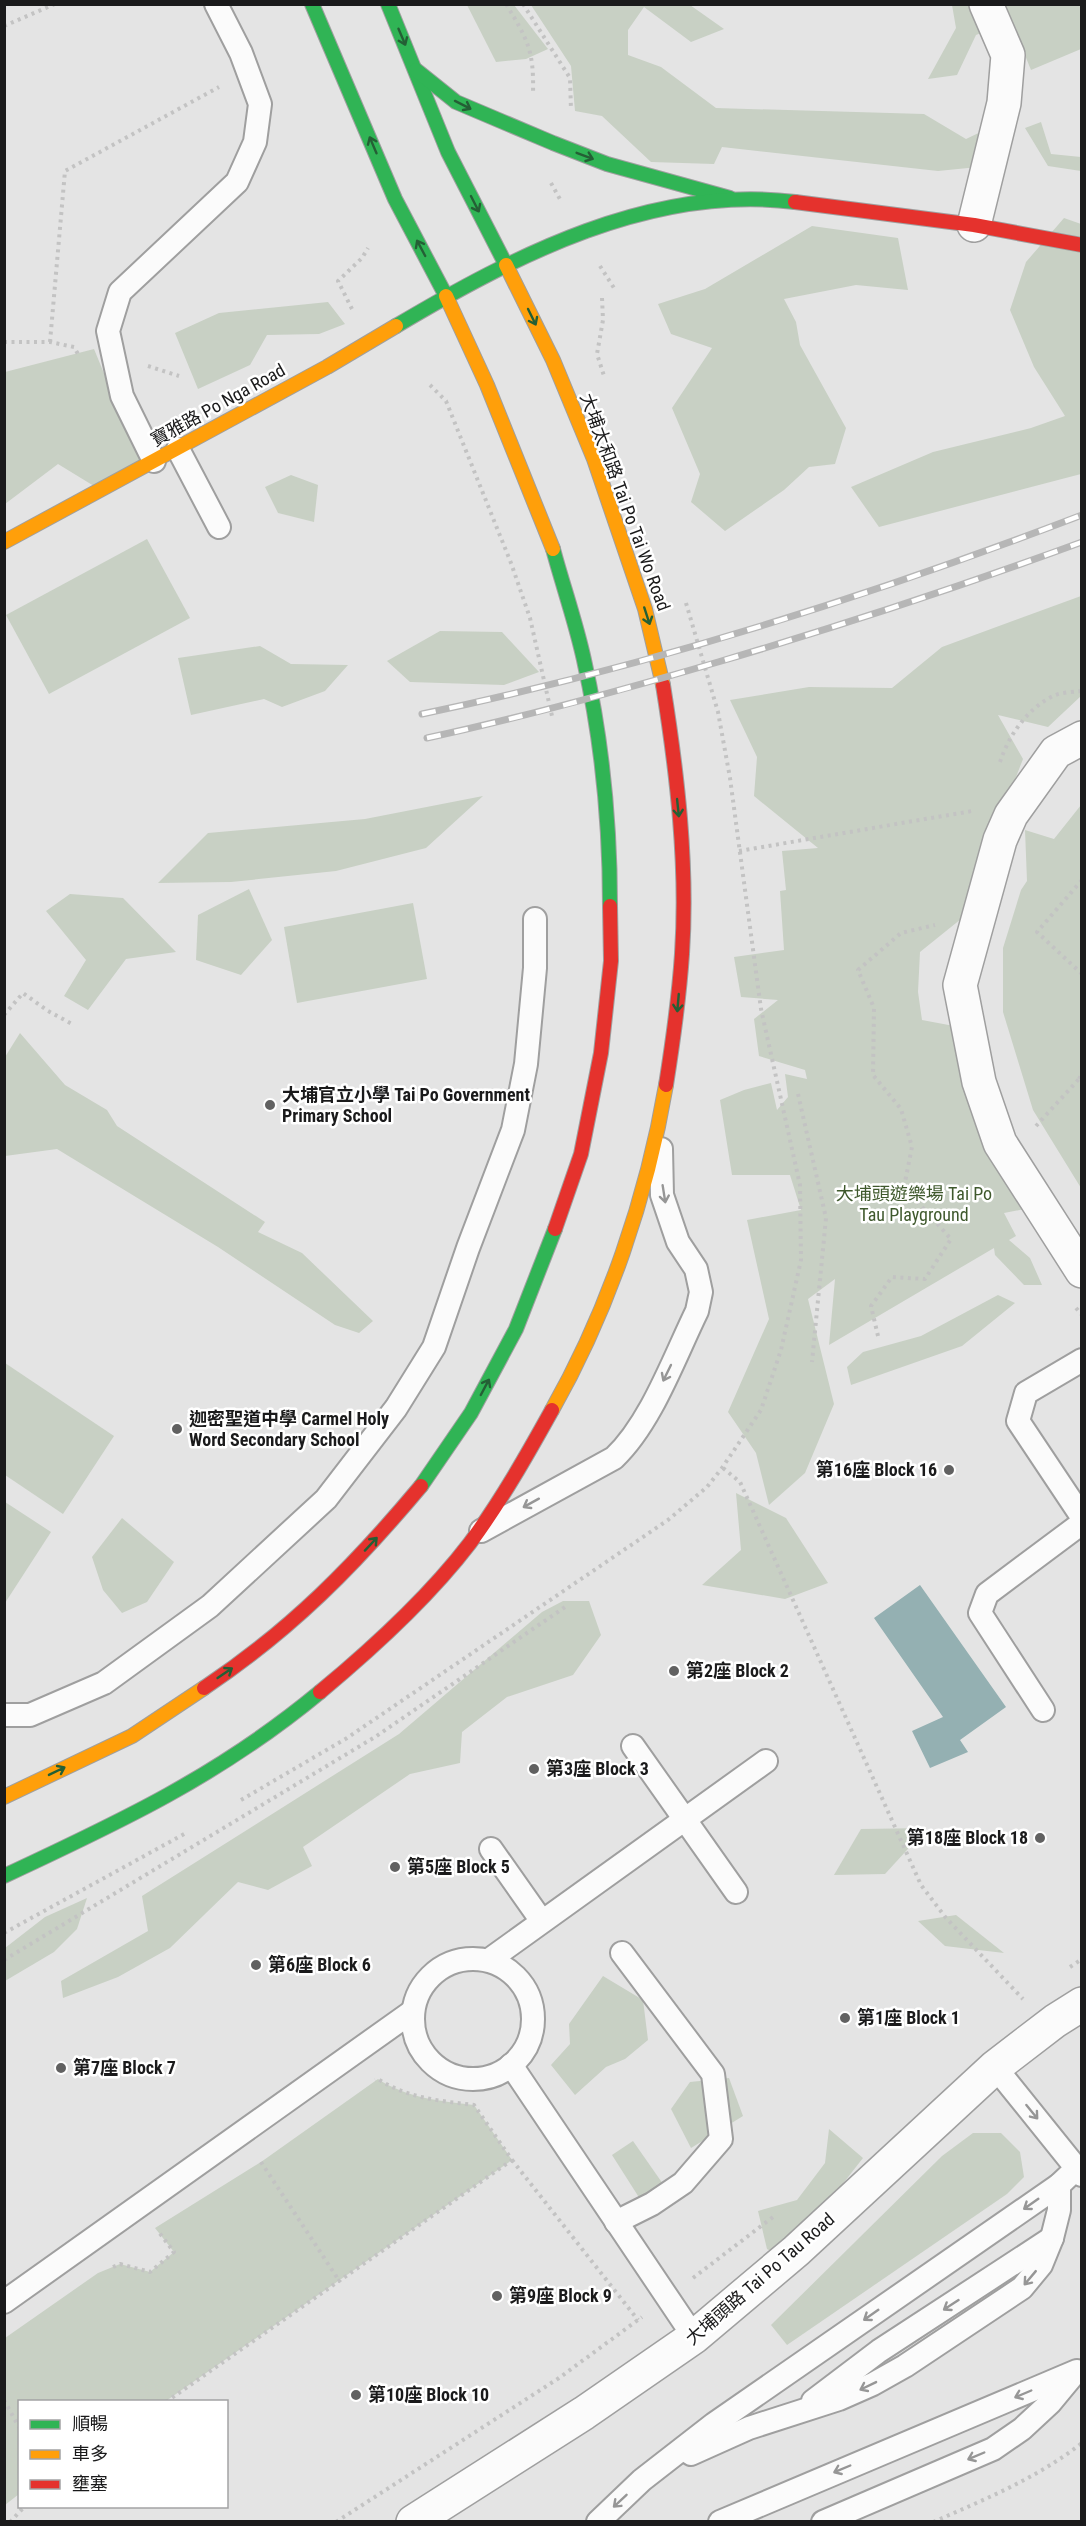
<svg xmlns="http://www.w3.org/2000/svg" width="1086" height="2526" font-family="'Roboto Condensed','Noto Sans TC',sans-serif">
  <rect width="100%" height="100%" fill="#e4e4e4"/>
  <!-- green -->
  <g fill="#c8d0c4">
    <polygon points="467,5 514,5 548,49 526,59 496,62"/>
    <polygon points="531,5 690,5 724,29 691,42 644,7 628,30 628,55 661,67 716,108 924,114 966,139 989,128 978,167 938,171 722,147 714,164 651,162 602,116 575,111 571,66"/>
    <polygon points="952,5 1081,5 1081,49 1031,70 1011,21 976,35 957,75 928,79 956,28"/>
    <polygon points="1041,122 1051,154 1081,157 1081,171 1048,166 1025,128"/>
    <polygon points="1064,218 1081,224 1081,474 879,527 851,487 933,452 1031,428 1065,416 1034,367 1010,310 1026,262"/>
    <polygon points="812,226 898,238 908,290 856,285 784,299 796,322 800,345 846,428 835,464 809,467 784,490 725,531 691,502 700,474 672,408 712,348 671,334 658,304 705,289"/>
    <polygon points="328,302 345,324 319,334 267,335 250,365 198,389 175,333 219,313"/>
    <polygon points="94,349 144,471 107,494 58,464 5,504 5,372"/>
    <polygon points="291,475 318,485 314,522 278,513 265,487"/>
    <polygon points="147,539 190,618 49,694 6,615"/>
    <polygon points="1081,596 1081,696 1048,727 998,715 1023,759 961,919 920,952 918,992 922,1020 954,1026 1035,1207 1004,1213 1016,1236 1009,1240 1030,1258 1042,1285 1024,1285 995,1255 994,1248 829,1345 835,1279 808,1299 834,1404 805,1473 769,1505 756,1453 728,1412 769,1319 747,1220 801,1210 790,1175 732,1175 720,1100 744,1090 771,1083 777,1110 788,1097 785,1074 807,1079 805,1070 759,1056 754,1019 778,1000 741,997 734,957 784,950 780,891 786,890 782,851 818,848 754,796 757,757 730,700 809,687 892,688 942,647"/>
    <polygon points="440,631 502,632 539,672 504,685 410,682 387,661"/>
    <polygon points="260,646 291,664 348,665 325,691 282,707 264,699 191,715 178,658"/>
    <polygon points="483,796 426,848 336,871 231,882 158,883 208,833 365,819"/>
    <polygon points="1081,805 1081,1188 1033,1110 1003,1012 1003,948 1021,890 1027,881 1025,830 1054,839"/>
    <polygon points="249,889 272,940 241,975 196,960 198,915"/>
    <polygon points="70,894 123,898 176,952 126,959 88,1010 64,996 86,960 46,911"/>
    <polygon points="413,903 427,979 297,1003 284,927"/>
    <polygon points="20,1033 65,1085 107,1110 117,1126 265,1222 258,1232 302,1253 373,1321 359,1333 335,1325 218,1247 57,1149 5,1156 5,1057"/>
    <polygon points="998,1295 1015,1303 962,1346 851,1385 847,1367 863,1352 921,1336"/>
    <polygon points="5,1363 114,1436 63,1514 5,1475"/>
    <polygon points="736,1493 786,1518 828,1583 785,1599 702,1585 741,1550"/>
    <polygon points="5,1502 51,1532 5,1603"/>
    <polygon points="122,1518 174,1562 147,1602 122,1613 103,1590 92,1557"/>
    <polygon points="563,1601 589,1601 601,1635 573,1675 507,1697 462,1732 460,1763 410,1774 303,1847 312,1866 268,1890 238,1882 170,1948 118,1977 63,1998 61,1981 148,1931 142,1896 399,1734 542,1612"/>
    <polygon points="927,1828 885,1874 834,1875 861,1829"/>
    <polygon points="87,1898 77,1929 54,1952 5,1981 5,1948 45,1917"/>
    <polygon points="956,1915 1004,1953 945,1946 918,1921"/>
    <polygon points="603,1976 643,2000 648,2040 625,2059 606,2067 575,2095 551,2065 570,2044 569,2024"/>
    <polygon points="729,2078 743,2116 691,2148 671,2109 690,2082"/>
    <path d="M378,2079c29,19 62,22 96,26l38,55 -346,241 -146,1 -1,92 -14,11v-167l93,-65 22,-9 30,8 24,-20 -19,-24 106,-66z"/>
    <polygon points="829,2129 863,2158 823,2209 793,2231 782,2257 767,2249 758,2211 797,2200 825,2163"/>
    <polygon points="973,2133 1001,2133 1020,2152 1024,2177 1007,2194 787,2345 771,2325 942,2156"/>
    <polygon points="633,2141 663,2184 640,2199 612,2155"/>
  </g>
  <!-- water -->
  <polygon fill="#94b0b2" points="920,1585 1006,1707 960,1740 968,1752 930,1768 912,1731 943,1717 874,1618"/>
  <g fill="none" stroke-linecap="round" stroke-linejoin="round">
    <!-- lane casing -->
    <g stroke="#9f9f9f" stroke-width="26">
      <g id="lane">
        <polyline points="178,449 219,527"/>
        <polyline points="154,461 122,396 108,331 120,292 237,182 255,142 260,104 241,53 216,4"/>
        <polyline points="1082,1360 1026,1393 1018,1421 1082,1517"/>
        <path d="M481,1531l133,-73c37,-35 60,-100 83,-147l4,-19 -5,-23 -18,-27 -16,-47 -1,-46"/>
        <polyline points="1043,1710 980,1613 987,1594 1082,1523"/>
        <polyline points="4,1715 30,1715 104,1683 210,1606 326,1499 396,1408 434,1347 468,1248 513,1130 526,1064 535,968 535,919"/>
        <polyline points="633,1746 736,1892"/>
        <polyline points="491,1849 541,1920"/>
        <circle cx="473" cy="2019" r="60"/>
        <polyline points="489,1960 766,1761"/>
        <polyline points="511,2065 694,2337"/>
        <polyline points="995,2067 1082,2175"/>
        <polyline points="616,2222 652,2204 683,2183 721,2139 713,2074 622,1953"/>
        <polyline points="4,2302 413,2011"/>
        <polyline points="813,2401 879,2351 1052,2238"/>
        <polyline points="691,2454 749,2428 839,2399 873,2384 905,2366 1022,2288 1041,2265 1052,2238 1059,2210 1059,2185"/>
        <polyline points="598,2522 642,2480 714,2424 1059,2185 1077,2168"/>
        <polyline points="720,2522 1077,2371"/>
        <polyline points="823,2522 993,2449 1022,2429 1050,2403 1074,2374"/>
      </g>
    </g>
    <!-- street casing -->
    <g stroke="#9f9f9f" stroke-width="36">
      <g id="street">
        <polyline points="974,225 1004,103 1008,55 986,4"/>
        <polyline points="1082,738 1056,752 1011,815 1000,840 960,985 979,1082 1000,1143 1082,1271"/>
        <polyline points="413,2522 584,2413 694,2337 796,2251 995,2067 1055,2021 1082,2004"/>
      </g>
    </g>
    <!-- fast casing -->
    <g stroke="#9f9f9f" stroke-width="16">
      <g id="fast">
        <polyline points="312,4 395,199 446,296"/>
        <polyline points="388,4 448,152 506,265"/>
        <polyline points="416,70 456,102 553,143 607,164 730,198"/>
        <path d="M396,326c118,-70 256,-142 399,-124"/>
        <path d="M553,549c10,37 23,74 31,111 18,80 26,164 26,246"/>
        <polyline points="421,1486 471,1413 516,1329 555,1229"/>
        <path d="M4,1876c116,-54 216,-101 316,-184"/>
      </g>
    </g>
    <!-- slow casing -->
    <g stroke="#9f9f9f" stroke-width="16">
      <g id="slow">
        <polyline points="506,265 553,360 594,459 645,609 663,685"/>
        <polyline points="446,296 487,385 553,549"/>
        <polyline points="4,542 327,367 396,326"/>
        <path d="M552,1410c56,-99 95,-213 114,-325"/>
        <polyline points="4,1797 132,1736 204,1688"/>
      </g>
    </g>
    <!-- jam casing -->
    <g stroke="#9f9f9f" stroke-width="16">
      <g id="jam">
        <polyline points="795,202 974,225 1082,245"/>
        <path d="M663,685c14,87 25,180 19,269 -3,44 -9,87 -16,131"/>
        <polyline points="555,1229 581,1154 601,1053 611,961 610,906"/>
        <path d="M204,1688c87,-58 150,-122 217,-202"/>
        <path d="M320,1692c53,-44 108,-94 150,-149 31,-42 57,-88 82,-133"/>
      </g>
    </g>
    <!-- path -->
    <g stroke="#c3c3c3" stroke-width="4" stroke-dasharray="3 4.5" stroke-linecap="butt">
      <path d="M506,4c22,36 28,47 27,89"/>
      <polyline points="523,4 570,78 571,110"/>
      <polyline points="4,26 55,4"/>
      <polyline points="551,183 561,201"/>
      <polyline points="600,266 614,288"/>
      <polyline points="602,298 603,320 597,354 604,376"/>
      <polyline points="352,309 338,281 362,258 368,248"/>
      <polyline points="4,342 50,342 74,347 78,354"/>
      <polyline points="50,342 65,171 219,87"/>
      <polyline points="148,366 179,376"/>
      <polyline points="430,385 446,401 511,563 530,618 552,716"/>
      <path d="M1000,762c9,-27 27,-53 53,-66 8,-4 20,-4 29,-5"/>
      <polyline points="739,851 972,811"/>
      <polyline points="1082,880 1037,932 1082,974"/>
      <polyline points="4,1015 23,993 48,1011 74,1025"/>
      <polyline points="1079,1079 1082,1073"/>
      <polyline points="798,1094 826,1218 812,1362"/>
      <polyline points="1036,1126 1079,1079 1082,1081"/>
      <polyline points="1076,1308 1082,1315"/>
      <polyline points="878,1336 871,1306 892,1277 925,1279 951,1239 904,1187 912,1147 901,1109 873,1075 874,1008 858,970 901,933 935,925"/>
      <polyline points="723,1468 740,1482 921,1885 946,1918 1023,1999"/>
      <polyline points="241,1800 347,1738 668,1520 707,1487 722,1468 761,1410 781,1350 801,1260 800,1185 761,1009 730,778 718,712 686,603"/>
      <polyline points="4,1933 186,1833"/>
      <polyline points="4,1960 375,1737 568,1605"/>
      <polyline points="1070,1967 1082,1959"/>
      <polyline points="512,2160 638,2320"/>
      <polyline points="261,2162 340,2282"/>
      <polyline points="113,2267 120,2264 150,2272 174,2252 158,2231"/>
      <polyline points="693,2278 773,2217"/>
      <polyline points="4,2400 20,2429"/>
      <path d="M166,2402l346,-242 -38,-55c-34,-4 -67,-7 -96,-26l-3,1"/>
      <polyline points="10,2522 25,2506"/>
      <polyline points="336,2522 559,2378 642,2317"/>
      <path d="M933,2522c53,-23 104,-44 149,-79"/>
    </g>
    <!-- lane -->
    <use href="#lane" stroke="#fbfbfb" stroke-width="22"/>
    <!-- street -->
    <use href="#street" stroke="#fbfbfb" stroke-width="33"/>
    <!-- fast -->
    <use href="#fast" stroke="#30b455" stroke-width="14"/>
    <!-- slow -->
    <use href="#slow" stroke="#ff9f0a" stroke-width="14"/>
    <!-- jam -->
    <use href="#jam" stroke="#e5322d" stroke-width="14"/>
    <!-- rail casing -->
    <g stroke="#b6b6b6" stroke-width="7">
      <g id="rail">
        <path d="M422,714c224,-47 446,-117 660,-199"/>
        <path d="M427,738c98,-21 195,-48 291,-76 122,-36 244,-76 364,-120"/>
      </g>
    </g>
    <!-- rail -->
    <use href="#rail" stroke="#fff" stroke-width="4.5" stroke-dasharray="14" stroke-linecap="butt"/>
  </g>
  <!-- one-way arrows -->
  <defs><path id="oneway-shaft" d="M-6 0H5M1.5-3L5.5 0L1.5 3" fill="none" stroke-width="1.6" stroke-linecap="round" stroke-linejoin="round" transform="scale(1.5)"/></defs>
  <g stroke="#245f35">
    <use href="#oneway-shaft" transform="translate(402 37) rotate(67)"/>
    <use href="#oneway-shaft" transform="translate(463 105) rotate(27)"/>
    <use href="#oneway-shaft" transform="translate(373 145) rotate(-113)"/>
    <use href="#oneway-shaft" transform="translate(585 156) rotate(21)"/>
    <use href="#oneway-shaft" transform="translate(475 204) rotate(63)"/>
    <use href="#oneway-shaft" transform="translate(421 248) rotate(-118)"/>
    <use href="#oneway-shaft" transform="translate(532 317) rotate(64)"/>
    <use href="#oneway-shaft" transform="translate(647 616) rotate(72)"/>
    <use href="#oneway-shaft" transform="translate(678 808) rotate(84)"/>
    <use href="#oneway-shaft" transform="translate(678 1003) rotate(95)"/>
    <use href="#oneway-shaft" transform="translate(485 1387) rotate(-62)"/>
    <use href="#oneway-shaft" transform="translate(371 1544) rotate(-47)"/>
    <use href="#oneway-shaft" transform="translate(225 1673) rotate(-34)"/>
    <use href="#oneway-shaft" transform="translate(57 1771) rotate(-26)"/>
  </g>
  <g stroke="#969696">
    <use href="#oneway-shaft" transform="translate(664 1194) rotate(81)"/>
    <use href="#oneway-shaft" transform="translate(667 1373) rotate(116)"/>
    <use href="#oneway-shaft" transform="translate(531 1503) rotate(151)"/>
    <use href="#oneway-shaft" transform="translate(1032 2112) rotate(51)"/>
    <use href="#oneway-shaft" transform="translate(1031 2204) rotate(145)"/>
    <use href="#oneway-shaft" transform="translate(1030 2278) rotate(130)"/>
    <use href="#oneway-shaft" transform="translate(951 2305) rotate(147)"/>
    <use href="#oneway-shaft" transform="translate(871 2315) rotate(145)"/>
    <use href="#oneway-shaft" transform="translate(868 2386) rotate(154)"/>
    <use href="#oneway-shaft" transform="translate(1023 2394) rotate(157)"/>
    <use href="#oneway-shaft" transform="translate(976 2456) rotate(157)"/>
    <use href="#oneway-shaft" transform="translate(842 2469) rotate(157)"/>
    <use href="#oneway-shaft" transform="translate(620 2501) rotate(137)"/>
  </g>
  <!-- markers -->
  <g fill="#616161" stroke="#fff" stroke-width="2">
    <circle cx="270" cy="1105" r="6"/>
    <circle cx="177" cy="1429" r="6"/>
    <circle cx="949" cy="1470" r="6"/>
    <circle cx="674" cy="1671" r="6"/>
    <circle cx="534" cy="1769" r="6"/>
    <circle cx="1040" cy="1838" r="6"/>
    <circle cx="395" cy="1867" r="6"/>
    <circle cx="256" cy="1965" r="6"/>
    <circle cx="845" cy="2018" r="6"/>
    <circle cx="61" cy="2068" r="6"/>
    <circle cx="497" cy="2296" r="6"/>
    <circle cx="356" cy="2395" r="6"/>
  </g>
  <g text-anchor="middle" stroke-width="5" stroke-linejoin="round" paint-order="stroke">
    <!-- street labels -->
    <g font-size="18" fill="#1a1a1b" stroke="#fff">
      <text transform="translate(218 405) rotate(-29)" y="6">寶雅路 Po Nga Road</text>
      <text transform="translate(625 502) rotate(70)" y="6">大埔太和路 Tai Po Tai Wo Road</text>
      <text transform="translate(760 2279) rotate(-41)" y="6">大埔頭路 Tai Po Tau Road</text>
    </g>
    <!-- poi labels -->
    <g font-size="18" font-weight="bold" fill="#1a1a1b" stroke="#fff" text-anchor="start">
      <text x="282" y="1101">大埔官立小學 Tai Po Government<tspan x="282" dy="21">Primary School</tspan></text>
      <text x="189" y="1425">迦密聖道中學 Carmel Holy<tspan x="189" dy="21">Word Secondary School</tspan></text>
      <text x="937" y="1476" text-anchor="end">第16座 Block 16</text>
      <text x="686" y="1677">第2座 Block 2</text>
      <text x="546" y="1775">第3座 Block 3</text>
      <text x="1028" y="1844" text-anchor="end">第18座 Block 18</text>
      <text x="407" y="1873">第5座 Block 5</text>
      <text x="268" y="1971">第6座 Block 6</text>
      <text x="857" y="2024">第1座 Block 1</text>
      <text x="73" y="2074">第7座 Block 7</text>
      <text x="509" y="2302">第9座 Block 9</text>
      <text x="368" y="2401">第10座 Block 10</text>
    </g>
    <!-- park labels -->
    <g font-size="18" fill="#3f592d" stroke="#fff">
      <text x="914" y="1200">大埔頭遊樂場 Tai Po<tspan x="914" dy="21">Tau Playground</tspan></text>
    </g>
  </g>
  <!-- border -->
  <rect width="1086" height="2526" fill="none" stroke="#1a1a1b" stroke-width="12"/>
  <!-- legend -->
  <rect x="18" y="2400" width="210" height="108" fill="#ffffff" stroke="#a3a3a4" stroke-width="1.5"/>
  <rect x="30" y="2420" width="30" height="9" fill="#30b455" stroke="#a3a3a4" stroke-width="1.5"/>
  <text x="72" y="2430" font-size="18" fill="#1a1a1b">順暢</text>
  <rect x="30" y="2450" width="30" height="9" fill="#ff9f0a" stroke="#a3a3a4" stroke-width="1.5"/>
  <text x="72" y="2460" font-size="18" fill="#1a1a1b">車多</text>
  <rect x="30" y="2480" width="30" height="9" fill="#e5322d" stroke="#a3a3a4" stroke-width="1.5"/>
  <text x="72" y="2490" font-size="18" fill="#1a1a1b">壅塞</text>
</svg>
